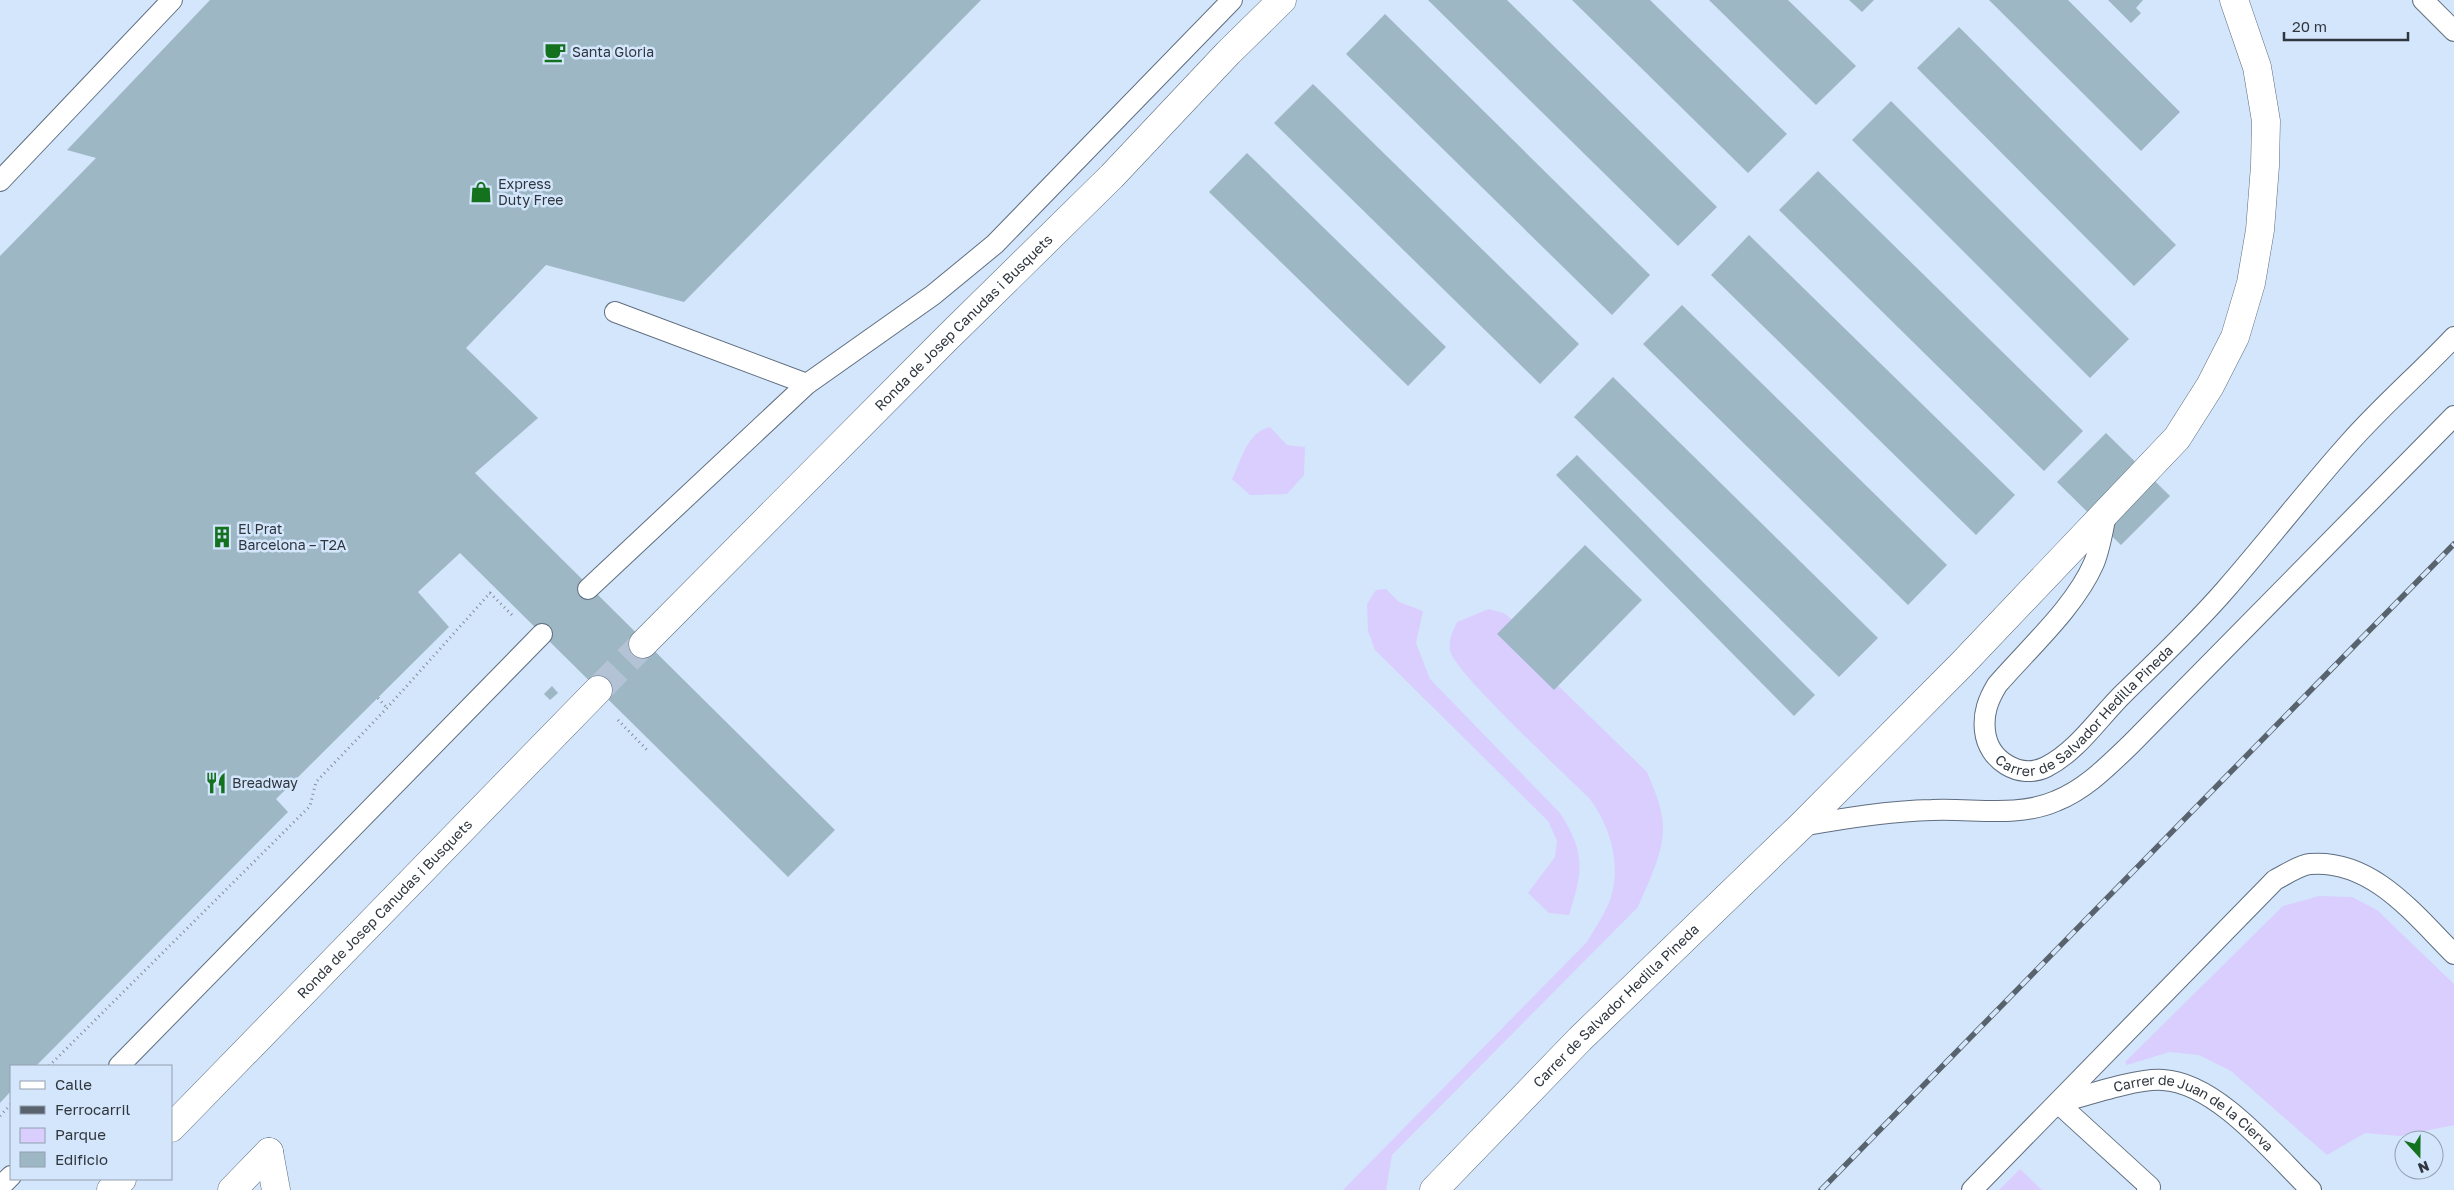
<svg xmlns="http://www.w3.org/2000/svg" width="2454" height="1190" font-family="'Golos Text',sans-serif">
  <rect width="100%" height="100%" fill="#d4e6fb"/>
  <!-- green -->
  <g fill="#d9cefe">
    <path d="M1270,427l17,18 18,2 -1,28 -17,19 -37,1 -18,-16c10,-20 15,-47 38,-52z"/>
    <path d="M1386,589l13,13 24,9 -7,32 14,36 130,134c26,41 23,57 9,102l-20,-2 -21,-20 27,-36 2,-16 -9,-20 -173,-171 -7,-19 -1,-27 9,-14z"/>
    <path d="M1489,609l15,4 17,14 -11,12 137,133c7,17 16,37 16,56 0,27 -15,55 -25,79l-246,248 -6,35h-43l244,-248c7,-12 15,-24 21,-37 15,-35 4,-76 -18,-106 -23,-23 -134,-125 -140,-148 -2,-11 3,-20 7,-29z"/>
    <polygon points="2319,896 2352,897 2377,910 2454,984 2454,1125 2400,1136 2365,1133 2327,1155 2231,1071 2199,1055 2169,1052 2127,1065 2125,1062 2283,906"/>
    <polygon points="2020,1169 2042,1190 1999,1190"/>
  </g>
  <!-- building -->
  <g fill="#9db7c5">
    <polygon points="210,0 981,0 684,302 546,265 466,348 538,418 475,473 835,830 788,877 460,553 418,592 449,627 276,799 288,812 36,1066 11,1066 11,1091 0,1103 0,256 96,158 67,150"/>
    <polygon points="1428,0 1507,0 1717,207 1678,246"/>
    <polygon points="1572,0 1650,0 1787,134 1748,173"/>
    <polygon points="1709,0 1788,0 1856,66 1816,105"/>
    <polygon points="1849,0 1874,0 1862,12"/>
    <polygon points="1989,0 2068,0 2180,112 2141,151"/>
    <polygon points="2108,0 2143,0 2136,8 2141,13 2131,23"/>
    <polygon points="1385,14 1650,275 1612,315 1346,54"/>
    <polygon points="1959,27 2176,245 2134,286 1917,68"/>
    <polygon points="1313,84 1579,344 1540,384 1274,123"/>
    <polygon points="1891,101 2129,339 2090,378 1852,140"/>
    <polygon points="1247,153 1446,347 1408,386 1209,192"/>
    <polygon points="1818,171 2083,431 2044,471 1779,210"/>
    <polygon points="1749,235 2015,495 1976,535 1711,275"/>
    <polygon points="1682,305 1947,565 1908,605 1643,344"/>
    <polygon points="1613,377 1878,638 1839,677 1574,417"/>
    <polygon points="2106,433 2170,496 2121,545 2057,482"/>
    <polygon points="1577,455 1815,695 1794,716 1556,475"/>
    <polygon points="1585,545 1642,600 1554,690 1497,634"/>
    <polygon points="552,686 558,693 550,700 544,694"/>
  </g>
  <g fill="none" stroke-linecap="round" stroke-linejoin="round">
    <!-- primary-tunnel -->
    <polyline stroke="#b3c3d5" stroke-width="28" stroke-dasharray="28 14" stroke-linecap="butt" points="598,690 643,644"/>
    <!-- service casing -->
    <g stroke="#5f6e80" stroke-width="22">
      <g id="service">
        <polyline points="2423,0 2454,31"/>
        <polyline points="0,181 172,0"/>
        <polyline points="615,312 807,384"/>
        <path id="s1" d="M2106,514c-3,16 -6,34 -12,49 -19,44 -65,85 -97,122 -9,15 -14,28 -12,46 3,29 34,49 61,36 32,-16 54,-51 79,-75 35,-34 69,-66 101,-103 42,-48 81,-99 124,-147 33,-37 70,-69 104,-105"/>
        <polyline points="588,589 807,384 933,295 995,244 1232,0"/>
        <path d="M1801,826c44,-8 87,-15 131,-16 41,-2 85,8 124,-9 30,-12 53,-36 75,-57l323,-328"/>
        <polyline points="119,1066 542,634"/>
        <path id="s2" d="M2058,1103c26,-7 79,-25 105,-23 54,3 110,73 148,110"/>
        <polyline points="2058,1103 2150,1187 2147,1190"/>
        <polyline points="0,1187 11,1176"/>
        <path d="M1972,1190l303,-310c10,-5 24,-15 35,-16 62,-5 104,50 144,90"/>
      </g>
    </g>
    <!-- pedestrian casing -->
    <g stroke="#5f6e80" stroke-width="29">
      <g id="pedestrian">
        <polyline points="269,1152 276,1190"/>
        <polyline points="232,1190 269,1152"/>
      </g>
    </g>
    <!-- primary casing -->
    <g stroke="#5f6e80" stroke-width="29">
      <g id="primary">
        <path id="s3" d="M643,644l302,-304 167,-164 116,-123 54,-53"/>
        <path id="s4" d="M171,1128l427,-438"/>
        <polyline points="111,1190 122,1179"/>
        <path id="s5" d="M1434,1190l146,-151 221,-213 161,-162 215,-226 33,-52 25,-49 16,-54 9,-53 5,-64 1,-45 -9,-54 -23,-67"/>
      </g>
    </g>
    <!-- path -->
    <g stroke="#818e9c" stroke-width="3" stroke-dasharray="1 4" stroke-linecap="butt">
      <polyline points="378,698 387,708"/>
      <polyline points="618,720 649,752"/>
      <polyline points="49,1066 310,806 316,782 387,708 490,593 514,617"/>
      <polyline points="0,1116 11,1104"/>
    </g>
    <!-- service -->
    <use href="#service" stroke="#fff" stroke-width="20"/>
    <!-- pedestrian -->
    <use href="#pedestrian" stroke="#fff" stroke-width="28"/>
    <!-- primary -->
    <use href="#primary" stroke="#fff" stroke-width="28"/>
    <!-- rail casing -->
    <g stroke="#59636e" stroke-width="5.5">
      <polyline id="rail" points="1821,1190 2454,544"/>
    </g>
    <!-- rail -->
    <use href="#rail" stroke="#d4e6fb" stroke-width="4" stroke-dasharray="11" stroke-linecap="butt"/>
  </g>
  <!-- icons -->
  <defs>
    <g id="cafe-bare" transform="scale(1.725)"><path d="M-5.5-4.5H6V0H3Q3 3.5 0 3.5H-2.5Q-5.5 3.5-5.5 0ZM3-3.2v2h1.7v-2ZM-6 4.5H4V6H-6Z" fill="#14711e" stroke="#d4e6fb" stroke-width="2.5" paint-order="stroke"/></g>
    <g id="shop-bare" transform="scale(1.725)"><path d="M-5-2.5h2.3a2.7 3.5 0 0 1 5.4 0H5L5.5 6h-11ZM-1.5-2.5h3a1.5 2.3 0 0 0-3 0Z" fill="#14711e" stroke="#d4e6fb" stroke-width="2.5" paint-order="stroke"/></g>
    <g id="building-bare" transform="scale(1.725)"><path d="M-4-6H4V6H1V3H-1V6H-4ZM-2.5-4.3h1.7v1.8h-1.7ZM.8-4.3h1.7v1.8H.8ZM-2.5-1h1.7V.8h-1.7ZM.8-1h1.7V.8H.8Z" fill="#14711e" stroke="#d4e6fb" stroke-width="2.5" paint-order="stroke"/></g>
    <g id="restaurant-bare" transform="scale(1.725)"><path d="M-5-6h1v4h1v-4h1v4h1v-4h1v5L-1.5 .5V6h-2V.5L-5-1ZM5-6V6H3V1.5H1.5Q1.5-4 5-6Z" fill="#14711e" stroke="#d4e6fb" stroke-width="2.5" paint-order="stroke"/></g>
  </defs>
  <g fill-rule="evenodd">
    <use href="#cafe-bare" x="555" y="52"/>
    <use href="#shop-bare" x="481" y="192"/>
    <use href="#building-bare" x="222" y="537"/>
    <use href="#restaurant-bare" x="216" y="783"/>
  </g>
  <g text-anchor="middle" stroke-width="5" stroke-linejoin="round" paint-order="stroke">
    <!-- poi labels -->
    <g font-size="14" fill="#2f363e" stroke="#d4e6fb" text-anchor="start">
      <text x="572" y="57">Santa Gloria</text>
      <text x="498" y="189">Express<tspan x="498" dy="16">Duty Free</tspan></text>
      <text x="238" y="534">El Prat<tspan x="238" dy="16">Barcelona – T2A</tspan></text>
      <text x="232" y="788">Breadway</text>
    </g>
    <!-- street labels -->
    <g font-size="14" fill="#2f363e" stroke="#d4e6fb">
      <text dy="5" stroke="none"><textPath href="#s3" startOffset="454">Ronda de Josep Canudas i Busquets</textPath></text>
      <text dy="5" stroke="none"><textPath href="#s1" startOffset="398">Carrer de Salvador Hedilla Pineda</textPath></text>
      <text dy="5" stroke="none"><textPath href="#s4" startOffset="306">Ronda de Josep Canudas i Busquets</textPath></text>
      <text dy="5" stroke="none"><textPath href="#s5" startOffset="259">Carrer de Salvador Hedilla Pineda</textPath></text>
      <text dy="5" stroke="none"><textPath href="#s2" startOffset="148">Carrer de Juan de la Cierva</textPath></text>
    </g>
  </g>
  <!-- legend -->
  <rect x="10" y="1065" width="162" height="115" fill="#d4e6fb" stroke="#92a0af"/>
  <rect x="20" y="1081" width="25" height="8" fill="#ffffff" stroke="#92a0af"/>
  <text x="55" y="1090" font-size="15" fill="#2f363e">Calle</text>
  <rect x="20" y="1106" width="25" height="8" fill="#59636e" stroke="#92a0af"/>
  <text x="55" y="1115" font-size="15" fill="#2f363e">Ferrocarril</text>
  <rect x="20" y="1128" width="25" height="15" fill="#d9cefe" stroke="#92a0af"/>
  <text x="55" y="1140" font-size="15" fill="#2f363e">Parque</text>
  <rect x="20" y="1152" width="25" height="15" fill="#9db7c5" stroke="#92a0af"/>
  <text x="55" y="1165" font-size="15" fill="#2f363e">Edificio</text>
  <!-- north arrow -->
  <g transform="translate(2419 1155) rotate(159)"><circle r="24" fill="#d4e6fb" stroke="#92a0af"/>
  <path d="M0-4L9 19L0 12L-9 19Z" fill="#14711e"/>
  <text y="-8" font-size="14" font-weight="bold" text-anchor="middle" fill="#2f363e">N</text>
  </g>
  <!-- scale -->
  <path d="M2284 32v8h124v-8" fill="none" stroke="#2f363e" stroke-width="2.5"/>
  <text x="2292" y="32" font-size="15" fill="#2f363e" stroke="#d4e6fb" stroke-width="4" paint-order="stroke">20 m</text>
</svg>
